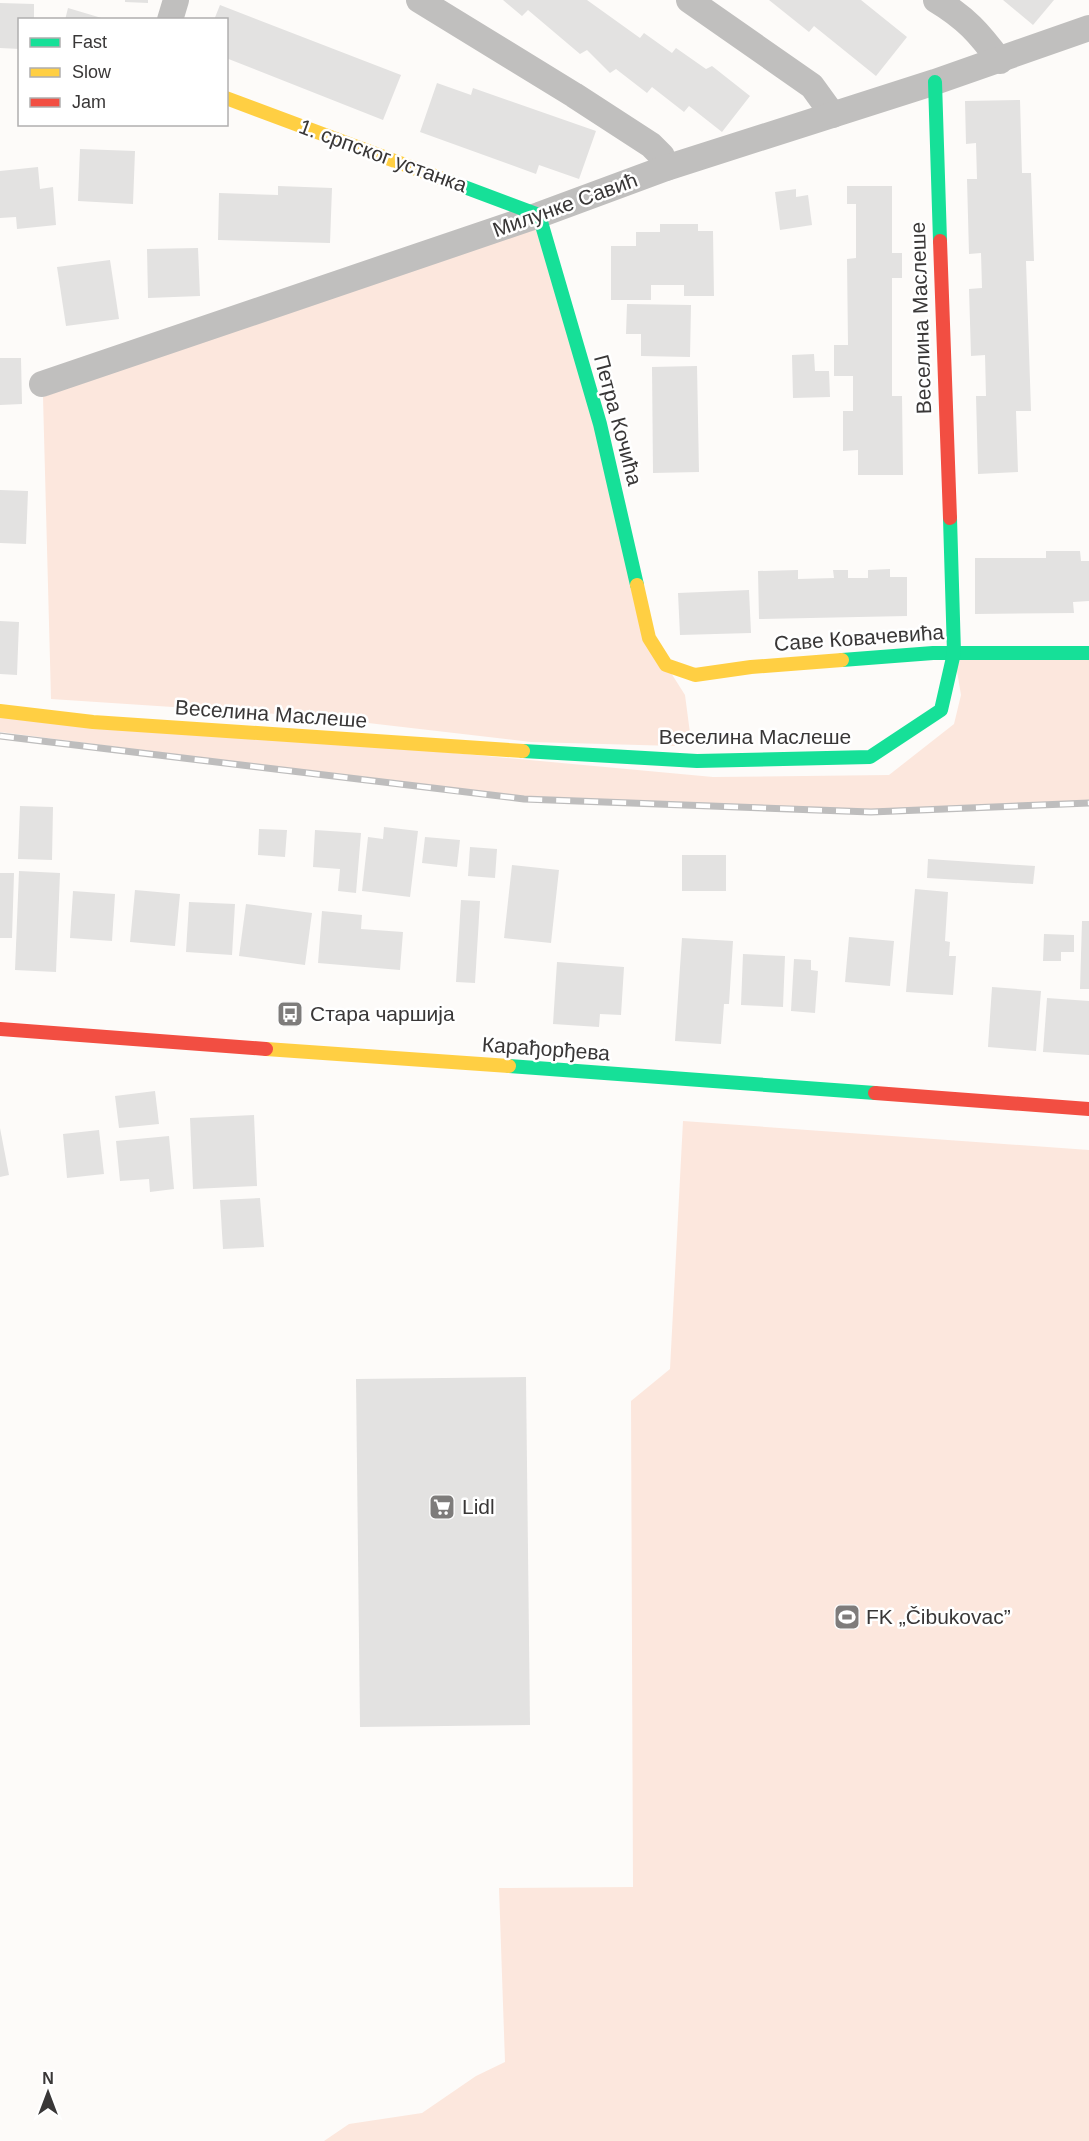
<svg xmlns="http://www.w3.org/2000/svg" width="1089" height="2141" font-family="Arial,sans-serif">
  <rect width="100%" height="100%" fill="#fdfbf9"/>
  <!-- green -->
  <g fill="#fce7dd">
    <polygon points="539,215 649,638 685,695 690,733 675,746 531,742 308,716 51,699 43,397"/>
    <polygon points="954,653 1089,653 1089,803 871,812 524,799 0,732 0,711 713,777 889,775 954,724 961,695"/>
    <polygon points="683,1121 1089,1150 1089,2141 324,2141 349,2124 422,2113 476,2076 505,2062 499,1888 633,1887 631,1401 670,1369"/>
  </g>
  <!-- building -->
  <g fill="#e3e2e1">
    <polygon points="125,0 148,0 148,3 125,2"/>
    <polygon points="503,0 587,0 640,38 644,33 672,53 676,48 706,69 712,66 750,96 722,132 689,106 684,112 652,87 647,93 616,69 610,73 587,50 580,54 528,10 522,16"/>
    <polygon points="769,0 861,0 907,37 876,76 814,26 809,32"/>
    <polygon points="1003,0 1054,0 1033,25"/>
    <polygon points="0,3 34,4 34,20 20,20 20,49 0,48"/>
    <polygon points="220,5 401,75 383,120 226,58 226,20 214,20"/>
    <polygon points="68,8 105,19 105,20 65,20"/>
    <polygon points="437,83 471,95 473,88 596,131 579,179 539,165 536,174 420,132"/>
    <polygon points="1020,100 1022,173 1031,173 1034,261 1026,261 1031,411 1016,411 1018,472 978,474 976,396 986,396 985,355 971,356 969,289 982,288 981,253 969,254 967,179 977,179 976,143 966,144 965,101"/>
    <polygon points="80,149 135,151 133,204 78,201"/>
    <polygon points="38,167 40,189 53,187 56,225 17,229 16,217 0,218 0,171"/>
    <polygon points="278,186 332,188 330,243 218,240 219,193 278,195"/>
    <polygon points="847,186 892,186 892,253 902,253 902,278 892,278 892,396 902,396 903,475 858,475 858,450 843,451 843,411 853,411 853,376 834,376 834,345 848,345 847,259 856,258 856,204 847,204"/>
    <polygon points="796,189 796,197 808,195 812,225 780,230 775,192"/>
    <polygon points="660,224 698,224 698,231 713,231 714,296 684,296 684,285 651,285 651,300 611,300 611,246 636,246 636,232 660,232"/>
    <polygon points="198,248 200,296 148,298 147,249"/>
    <polygon points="110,260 119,319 66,326 57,267"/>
    <polygon points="627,304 691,305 690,357 641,356 641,334 626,334"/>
    <polygon points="814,354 815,371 829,371 830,397 793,398 792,355"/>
    <polygon points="0,358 21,358 22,404 0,405"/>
    <polygon points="697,366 699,472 653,473 652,367"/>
    <polygon points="0,490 28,491 26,544 0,543"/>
    <polygon points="1046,551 1080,551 1081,561 1089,561 1089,601 1073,602 1074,613 975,614 975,558 1046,558"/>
    <polygon points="890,569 890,577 907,577 907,616 759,619 758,571 798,570 798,579 834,578 833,570 848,570 848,578 868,578 868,570"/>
    <polygon points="749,590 751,633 680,635 678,593"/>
    <polygon points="0,621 19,622 17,675 0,674"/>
    <polygon points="20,806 53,807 52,860 18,859"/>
    <polygon points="384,827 418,831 410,897 362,891 368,837 383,839"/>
    <polygon points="259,829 287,830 285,857 258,855"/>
    <polygon points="315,830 361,833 356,893 338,891 340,869 313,867"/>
    <polygon points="425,837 460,840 457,867 422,863"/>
    <polygon points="470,847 497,849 495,878 468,876"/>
    <rect x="682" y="855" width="44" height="36"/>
    <polygon points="928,859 1035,866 1033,884 927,878"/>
    <polygon points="512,865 559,870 551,943 504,938"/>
    <polygon points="19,871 60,873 56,972 15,970"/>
    <polygon points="0,873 14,873 12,938 0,938"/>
    <polygon points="915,889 948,892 945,941 950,942 949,956 956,956 953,995 906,992"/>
    <polygon points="135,890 180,894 175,946 130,942"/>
    <polygon points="73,891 115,894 112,941 70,938"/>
    <polygon points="461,900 480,901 475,983 456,982"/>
    <polygon points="189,902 235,904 232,955 186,952"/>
    <polygon points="246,904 312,913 305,965 239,956"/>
    <polygon points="322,911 362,915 361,929 403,932 400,970 318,963"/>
    <polygon points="1082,921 1089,921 1089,989 1080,989"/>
    <polygon points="1044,934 1074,935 1074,952 1061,952 1061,961 1043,961"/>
    <polygon points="849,937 894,941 890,986 845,982"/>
    <polygon points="682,938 733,941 729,1004 724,1004 721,1044 675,1041"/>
    <polygon points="743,954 785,956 783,1007 741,1005"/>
    <polygon points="794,959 811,960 811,970 818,971 815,1013 791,1011"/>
    <polygon points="557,962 624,967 621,1015 600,1014 599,1027 553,1024"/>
    <polygon points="992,987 1041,991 1036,1051 988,1047"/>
    <polygon points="1047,998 1089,1001 1089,1055 1043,1052"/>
    <polygon points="155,1091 159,1124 119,1128 115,1096"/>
    <polygon points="254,1115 257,1186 193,1189 190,1118"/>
    <polygon points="0,1128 9,1175 0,1177"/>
    <polygon points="99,1130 104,1174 67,1178 63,1134"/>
    <polygon points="169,1136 174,1189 150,1192 149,1179 120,1181 116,1141"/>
    <polygon points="260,1198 264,1247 223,1249 220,1200"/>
    <polygon points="526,1377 530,1725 360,1727 356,1379"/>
  </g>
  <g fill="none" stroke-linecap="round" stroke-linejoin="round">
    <!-- street -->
    <g stroke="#c0bfbe" stroke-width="26">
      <polyline points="419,0 574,95 651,145 662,156 666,168"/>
      <polyline points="689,0 812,86 833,115"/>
      <path d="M936,0c30,18 43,33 64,61"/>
      <polyline points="170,20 176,0"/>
      <polyline points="42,384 539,215 666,168 935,82 1089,28"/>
    </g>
    <!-- fast -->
    <g stroke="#16e098" stroke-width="14">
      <polyline points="935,82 940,241"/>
      <polyline points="451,182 539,215 600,424 637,585"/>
      <polyline points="842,660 933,653 1089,653"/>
      <polyline points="523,751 697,761 870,757 941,710 954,653 950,518"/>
      <polyline points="509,1066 875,1093"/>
    </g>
    <!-- slow -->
    <g stroke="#ffcf43" stroke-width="14">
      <polyline points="226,98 451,182"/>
      <polyline points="637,585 649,638 666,665 695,675 751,667 842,660"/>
      <polyline points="0,711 93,722 523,751"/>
      <polyline points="266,1049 509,1066"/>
    </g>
    <!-- jam -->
    <g stroke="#f24e42" stroke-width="14">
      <polyline points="940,241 950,518"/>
      <polyline points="0,1029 266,1049"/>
      <polyline points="875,1093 1089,1109"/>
    </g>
    <!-- rail casing -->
    <g stroke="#bebdbd" stroke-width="7">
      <polyline id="rail" points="0,736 524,799 871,812 1089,803"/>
    </g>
    <!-- rail -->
    <use href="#rail" stroke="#fff" stroke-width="4.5" stroke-dasharray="14" stroke-linecap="butt"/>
  </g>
  <!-- icons -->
  <defs>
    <g id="bus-square" transform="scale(1.35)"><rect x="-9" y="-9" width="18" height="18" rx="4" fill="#7e7c7b" stroke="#fff"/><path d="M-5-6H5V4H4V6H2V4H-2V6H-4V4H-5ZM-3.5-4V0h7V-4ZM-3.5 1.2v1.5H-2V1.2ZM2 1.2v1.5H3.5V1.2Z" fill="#fff"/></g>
    <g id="supermarket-square" transform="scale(1.35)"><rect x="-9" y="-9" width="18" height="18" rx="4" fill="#7e7c7b" stroke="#fff"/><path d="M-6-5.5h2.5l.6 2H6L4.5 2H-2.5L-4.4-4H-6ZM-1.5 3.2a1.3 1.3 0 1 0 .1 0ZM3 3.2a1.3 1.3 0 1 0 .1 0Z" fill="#fff"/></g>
    <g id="stadium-square" transform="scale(1.35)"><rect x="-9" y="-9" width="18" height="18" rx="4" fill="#7e7c7b" stroke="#fff"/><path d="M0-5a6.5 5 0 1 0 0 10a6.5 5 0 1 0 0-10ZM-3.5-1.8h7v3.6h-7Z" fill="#fff"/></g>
  </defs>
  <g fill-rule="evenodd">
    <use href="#bus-square" x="290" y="1014"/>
    <use href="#supermarket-square" x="442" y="1507"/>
    <use href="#stadium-square" x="847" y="1617"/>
  </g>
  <g text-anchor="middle" stroke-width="5" stroke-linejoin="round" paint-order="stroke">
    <!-- street labels -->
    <g font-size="21" fill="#393737" stroke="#fff">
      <text transform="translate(383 156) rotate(20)" y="7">1. српског устанка</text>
      <text transform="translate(565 205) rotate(-20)" y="7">Милунке Савић</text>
      <text transform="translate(921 318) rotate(-92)" y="7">Веселина Маслеше</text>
      <text transform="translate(618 420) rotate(75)" y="7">Петра Кочића</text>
      <text transform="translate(859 638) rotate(-4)" y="7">Саве Ковачевића</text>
      <text transform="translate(271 714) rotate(4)" y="7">Веселина Маслеше</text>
      <text x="755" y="744">Веселина Маслеше</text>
      <text transform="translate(546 1049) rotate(4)" y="7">Карађорђева</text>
    </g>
    <!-- poi labels -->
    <g font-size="21" fill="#393737" stroke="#fff" text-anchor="start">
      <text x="310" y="1021">Стара чаршија</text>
      <text x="462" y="1514">Lidl</text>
      <text x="866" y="1624">FK „Čibukovac”</text>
    </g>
  </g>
  <!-- legend -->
  <rect x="18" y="18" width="210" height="108" fill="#ffffff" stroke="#b0afaf" stroke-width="1.5"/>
  <rect x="30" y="38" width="30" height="9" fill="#16e098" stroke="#b0afaf" stroke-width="1.5"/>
  <text x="72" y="48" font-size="18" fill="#393737">Fast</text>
  <rect x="30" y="68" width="30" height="9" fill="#ffcf43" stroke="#b0afaf" stroke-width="1.5"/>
  <text x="72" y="78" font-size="18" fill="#393737">Slow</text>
  <rect x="30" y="98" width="30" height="9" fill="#f24e42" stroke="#b0afaf" stroke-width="1.5"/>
  <text x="72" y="108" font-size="18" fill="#393737">Jam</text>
  <!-- north arrow -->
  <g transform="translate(48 2093)" stroke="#ffffff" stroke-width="4.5" paint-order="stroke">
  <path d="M0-4.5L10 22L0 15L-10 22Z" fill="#393737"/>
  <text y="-9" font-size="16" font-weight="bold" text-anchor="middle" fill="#393737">N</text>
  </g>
</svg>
